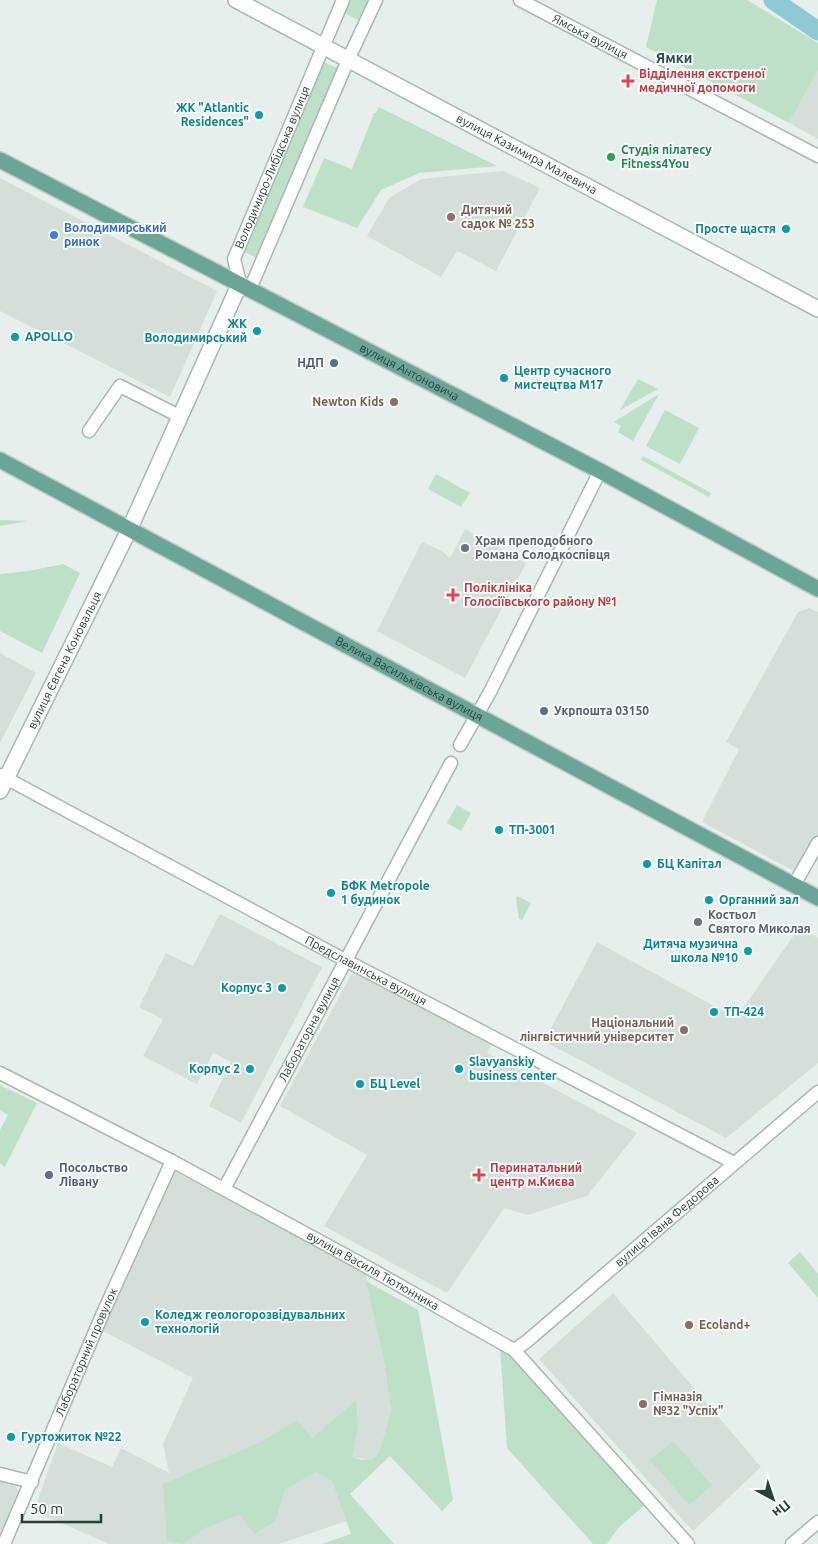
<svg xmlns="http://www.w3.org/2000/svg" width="818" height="1544" font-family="Ubuntu,sans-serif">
  <rect width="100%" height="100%" fill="#e6efeb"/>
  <!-- built -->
  <g fill="#d4dfda">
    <polygon points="818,70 818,139 789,123"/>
    <polygon points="503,171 540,188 496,271 457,251 441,277 367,236 389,198 421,179"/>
    <polygon points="0,178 217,291 170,397 0,311"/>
    <polygon points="465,529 526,563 465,678 377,631 422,542 442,551 450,558"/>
    <polygon points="809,608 818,612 818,837 797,869 792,870 702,822 739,749 726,742 798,612"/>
    <polygon points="0,653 36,673 0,743"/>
    <polygon points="220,914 322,967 241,1123 209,1106 231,1062 213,1053 197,1084 143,1056 163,1019 139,1007 166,953 193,966"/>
    <polygon points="799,928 818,938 818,1063 726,1138 544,1041 597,942 736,1018"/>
    <polygon points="356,970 359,970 491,1044 487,1053 637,1133 587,1196 528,1215 504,1208 447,1293 324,1226 367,1155 280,1106 351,975"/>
    <polygon points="173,1171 365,1269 383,1356 391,1410 379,1453 372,1459 338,1457 332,1481 347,1521 279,1544 109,1544 34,1511 58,1443 112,1467 121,1448 169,1473 163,1444 193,1378 101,1330"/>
    <polygon points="613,1293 761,1467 693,1531 539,1359"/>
    <polygon points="0,1481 13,1484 18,1490 19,1499 0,1544"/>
  </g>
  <!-- green -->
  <g fill="#bfe0c8">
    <polygon points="350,0 372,0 362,22 344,13"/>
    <polygon points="657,0 747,0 818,43 818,70 789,123 646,47"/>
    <polygon points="323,62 340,69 257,258 241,250"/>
    <polygon points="379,107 497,166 419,173 381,190 357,228 303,207 324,158 352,169 374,113 376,113"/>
    <polygon points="638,379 658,389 620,410"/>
    <polygon points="659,394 633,441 618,432 621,426 614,422"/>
    <polygon points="665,410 699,428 680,464 646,446"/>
    <polygon points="643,456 711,493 709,497 641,460"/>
    <polygon points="436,474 470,493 461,507 428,489"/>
    <polygon points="0,520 28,521 0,526"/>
    <polygon points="63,564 80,573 42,653 0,631 0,574 28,571"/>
    <polygon points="457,805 471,813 461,831 447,823"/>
    <polygon points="517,896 531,903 522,920 519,919 516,900"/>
    <polygon points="0,1085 37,1103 5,1167 0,1163 0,1130 8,1115 0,1110"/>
    <polygon points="800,1252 818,1274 818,1298 788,1263"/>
    <polygon points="366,1281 418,1310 453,1500 442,1511 390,1456 350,1494 394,1544 322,1544 351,1534 332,1481 316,1472 285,1489 275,1522 254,1534 240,1515 207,1527 183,1544 167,1541 163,1484 261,1442 297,1420 312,1438 356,1400 358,1427 352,1457 362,1460 372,1459 379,1453 391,1410 383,1356"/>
    <polygon points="500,1347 513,1356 646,1504 619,1527 607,1544 593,1544 507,1448"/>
    <polygon points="673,1441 712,1485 689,1505 650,1460"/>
  </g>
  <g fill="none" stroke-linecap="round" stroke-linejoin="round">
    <!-- river -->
    <polyline stroke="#8ec9d4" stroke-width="19" points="773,0 818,31"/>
    <!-- minor casing -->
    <g stroke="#a8b8b2" stroke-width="15">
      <g id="minor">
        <path id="s1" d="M520,0l298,156"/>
        <path id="s2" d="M240,283l-6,-24 109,-259"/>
        <polyline points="250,289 348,60 376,0"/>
        <polyline points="89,431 120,386 179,416"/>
        <polyline points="460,745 490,692 600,471"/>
        <path id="s3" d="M0,775l343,184 391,204"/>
        <polyline points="794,885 818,843"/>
        <path id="s4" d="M0,1073l172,88 188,102 154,87 174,194"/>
        <path id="s5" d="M224,1189l227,-426"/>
        <path id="s6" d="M514,1350l12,-8 292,-250"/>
        <polyline points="0,1474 32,1482"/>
        <path id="s7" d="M4,1544l99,-231 69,-152"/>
        <polyline points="792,1544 818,1522"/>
      </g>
    </g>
    <!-- secondary casing -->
    <g stroke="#a4bbb3" stroke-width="18">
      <g id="secondary">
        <path id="s8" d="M236,0l582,309"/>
        <path id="s9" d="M0,791l130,-263 110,-245"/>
      </g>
    </g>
    <!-- primary casing -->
    <g stroke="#c2cac8" stroke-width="18">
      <g id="primary">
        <path id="s10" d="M0,160l600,311 218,118"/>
        <path id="s11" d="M0,460l818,438"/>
      </g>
    </g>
    <!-- minor -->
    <use href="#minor" stroke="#fff" stroke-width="12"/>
    <!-- secondary -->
    <use href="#secondary" stroke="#fff" stroke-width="15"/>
    <!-- primary -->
    <use href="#primary" stroke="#6aa596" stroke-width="15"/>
  </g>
  <!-- markers -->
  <g fill="#e0444e" stroke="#f7fbf9" stroke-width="2">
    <path d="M625.5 73.5h5v5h5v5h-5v5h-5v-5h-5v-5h5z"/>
    <path d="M450.5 587.5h5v5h5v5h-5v5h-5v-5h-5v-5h5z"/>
    <path d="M476.5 1167.5h5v5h5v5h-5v5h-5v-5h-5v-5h5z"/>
  </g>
  <g fill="#0f9aa8" stroke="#f7fbf9" stroke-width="2">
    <circle cx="259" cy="115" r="5"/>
    <circle cx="786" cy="229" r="5"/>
    <circle cx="257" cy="331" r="5"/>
    <circle cx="15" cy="337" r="5"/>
    <circle cx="504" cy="378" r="5"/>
    <circle cx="499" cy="830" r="5"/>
    <circle cx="647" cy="864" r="5"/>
    <circle cx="331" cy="893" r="5"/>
    <circle cx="709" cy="900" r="5"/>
    <circle cx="748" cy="951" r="5"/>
    <circle cx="282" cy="988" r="5"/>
    <circle cx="714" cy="1012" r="5"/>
    <circle cx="250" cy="1069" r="5"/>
    <circle cx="459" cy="1069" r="5"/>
    <circle cx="360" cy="1084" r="5"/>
    <circle cx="145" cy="1322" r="5"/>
    <circle cx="11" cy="1437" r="5"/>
  </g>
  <circle fill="#2e9e5b" stroke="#f7fbf9" stroke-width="2" cx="611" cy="157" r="5"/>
  <g fill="#8d6e63" stroke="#f7fbf9" stroke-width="2">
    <circle cx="451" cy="217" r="5"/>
    <circle cx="394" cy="402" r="5"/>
    <circle cx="684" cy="1030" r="5"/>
    <circle cx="689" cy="1325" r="5"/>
    <circle cx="643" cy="1404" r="5"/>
  </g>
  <circle fill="#3f7fe0" stroke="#f7fbf9" stroke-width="2" cx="54" cy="235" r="5"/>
  <g fill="#5c6f8a" stroke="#f7fbf9" stroke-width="2">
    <circle cx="334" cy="363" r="5"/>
    <circle cx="544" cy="711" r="5"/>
    <circle cx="49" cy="1175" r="5"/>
  </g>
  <g fill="#6b7280" stroke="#f7fbf9" stroke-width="2">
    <circle cx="465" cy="548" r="5"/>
    <circle cx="698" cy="922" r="5"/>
  </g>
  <g text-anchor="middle" stroke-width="4" stroke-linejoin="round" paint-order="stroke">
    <!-- street labels -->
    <g font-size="12" fill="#24423a" stroke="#f7fbf9">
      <text dy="4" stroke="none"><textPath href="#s1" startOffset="79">Ямська вулиця</textPath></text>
      <text dy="4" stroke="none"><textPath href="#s8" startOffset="329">вулиця Казимира Малевича</textPath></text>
      <text dy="4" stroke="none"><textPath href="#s2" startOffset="124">Володимиро-Либідська вулиця</textPath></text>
      <text dy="4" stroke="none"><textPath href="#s10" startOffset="461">вулиця Антоновича</textPath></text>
      <text dy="4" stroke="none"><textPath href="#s9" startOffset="146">вулиця Євгена Коновальця</textPath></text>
      <text dy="4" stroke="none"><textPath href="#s11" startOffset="464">Велика Васильківська вулиця</textPath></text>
      <text dy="4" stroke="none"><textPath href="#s3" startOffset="415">Предславинська вулиця</textPath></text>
      <text dy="4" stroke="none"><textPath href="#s5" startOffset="181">Лабораторна вулиця</textPath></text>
      <text dy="4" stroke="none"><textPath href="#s6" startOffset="200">вулиця Івана Федорова</textPath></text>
      <text dy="4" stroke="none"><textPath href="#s4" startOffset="422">вулиця Василя Тютюнника</textPath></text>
      <text dy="4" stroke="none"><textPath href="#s7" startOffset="209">Лабораторний провулок</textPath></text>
    </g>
    <!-- health labels -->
    <g font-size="12" font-weight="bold" fill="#be3a42" stroke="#f7fbf9" text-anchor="start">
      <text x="639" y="78">Відділення екстреної<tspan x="639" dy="14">медичної допомоги</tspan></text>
      <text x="464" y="592">Поліклініка<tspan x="464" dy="14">Голосіївського району №1</tspan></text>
      <text x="490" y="1172">Перинатальний<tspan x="490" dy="14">центр м.Києва</tspan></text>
    </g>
    <!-- culture labels -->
    <g font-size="12" font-weight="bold" fill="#0d838f" stroke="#f7fbf9" text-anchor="start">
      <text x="249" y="112" text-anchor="end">ЖК "Atlantic<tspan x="249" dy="14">Residences"</tspan></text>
      <text x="776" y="233" text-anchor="end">Просте щастя</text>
      <text x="247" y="328" text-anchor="end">ЖК<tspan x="247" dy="14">Володимирський</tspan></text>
      <text x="25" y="341">APOLLO</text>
      <text x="514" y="375">Центр сучасного<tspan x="514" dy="14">мистецтва M17</tspan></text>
      <text x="509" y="834">ТП-3001</text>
      <text x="657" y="868">БЦ Капітал</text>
      <text x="341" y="890">БФК Metropole<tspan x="341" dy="14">1 будинок</tspan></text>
      <text x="719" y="904">Органний зал</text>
      <text x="738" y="948" text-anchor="end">Дитяча музична<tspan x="738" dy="14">школа №10</tspan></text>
      <text x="272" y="992" text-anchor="end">Корпус 3</text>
      <text x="724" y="1016">ТП-424</text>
      <text x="469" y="1066">Slavyanskiy<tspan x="469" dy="14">business center</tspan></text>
      <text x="240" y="1073" text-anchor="end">Корпус 2</text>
      <text x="370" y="1088">БЦ Level</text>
      <text x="155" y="1319">Коледж геологорозвідувальних<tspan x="155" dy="14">технологій</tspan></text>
      <text x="21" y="1441">Гуртожиток №22</text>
    </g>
    <!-- leisure labels -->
    <g font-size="12" font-weight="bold" fill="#27864d" stroke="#f7fbf9" text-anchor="start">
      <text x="621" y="154">Студія пілатесу<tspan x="621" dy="14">Fitness4You</tspan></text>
    </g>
    <!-- education labels -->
    <g font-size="12" font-weight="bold" fill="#785e54" stroke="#f7fbf9" text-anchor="start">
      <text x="461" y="214">Дитячий<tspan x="461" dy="14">садок № 253</tspan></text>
      <text x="384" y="406" text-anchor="end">Newton Kids</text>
      <text x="674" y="1027" text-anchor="end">Національний<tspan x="674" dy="14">лінгвістичний університет</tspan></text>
      <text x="699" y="1329">Ecoland+</text>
      <text x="653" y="1401">Гімназія<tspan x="653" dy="14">№32 "Успіх"</tspan></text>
    </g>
    <!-- shop labels -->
    <g font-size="12" font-weight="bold" fill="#366cbe" stroke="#f7fbf9" text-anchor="start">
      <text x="64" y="232">Володимирський<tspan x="64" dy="14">ринок</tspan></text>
    </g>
    <!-- service labels -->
    <g font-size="12" font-weight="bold" fill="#4e5e75" stroke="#f7fbf9" text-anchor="start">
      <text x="324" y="367" text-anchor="end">НДП</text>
      <text x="554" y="715">Укрпошта 03150</text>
      <text x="59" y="1172">Посольство<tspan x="59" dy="14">Лівану</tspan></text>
    </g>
    <!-- worship labels -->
    <g font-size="12" font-weight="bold" fill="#5b616d" stroke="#f7fbf9" text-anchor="start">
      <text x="475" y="545">Храм преподобного<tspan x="475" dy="14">Романа Солодкоспівця</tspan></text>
      <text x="708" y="919">Костьол<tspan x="708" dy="14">Святого Миколая</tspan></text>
    </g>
    <!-- neighbourhood labels -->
    <g font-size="14" font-weight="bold" fill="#1f5548" stroke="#f7fbf9">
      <text x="674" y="63">Ямки</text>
    </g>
  </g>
  <!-- north arrow -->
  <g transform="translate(773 1499) rotate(140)" stroke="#f7fbf9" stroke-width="4" paint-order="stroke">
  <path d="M0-4L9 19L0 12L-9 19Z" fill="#24423a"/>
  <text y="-8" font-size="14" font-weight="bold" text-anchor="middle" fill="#24423a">Пн</text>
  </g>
  <!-- scale -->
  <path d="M22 1514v8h79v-8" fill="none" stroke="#24423a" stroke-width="2.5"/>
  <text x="30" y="1514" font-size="15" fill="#24423a" stroke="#f7fbf9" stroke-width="4" paint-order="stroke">50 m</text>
</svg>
